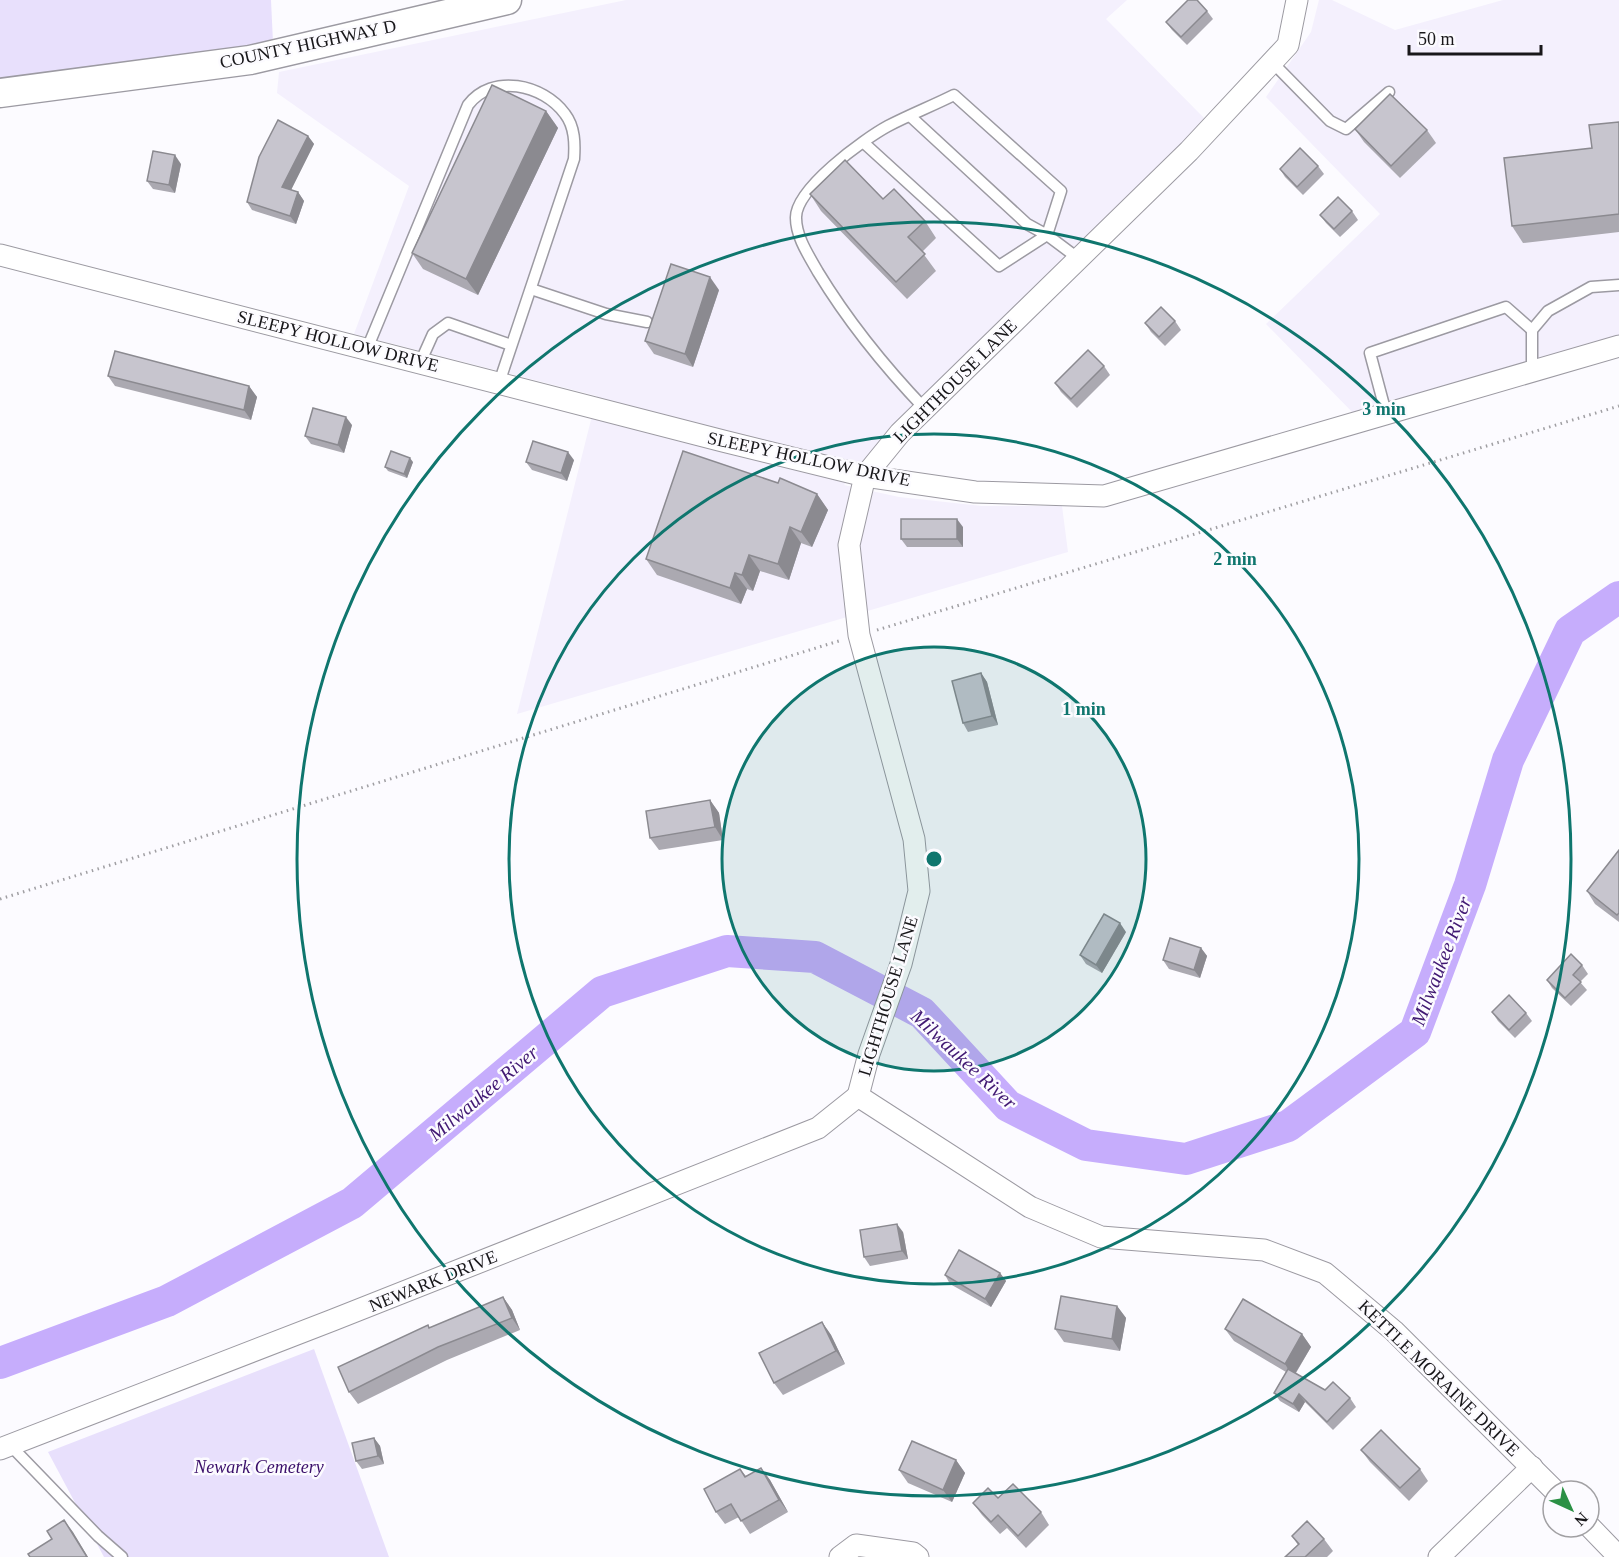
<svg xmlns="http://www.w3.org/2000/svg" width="1619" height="1557" font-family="'Times New Roman',serif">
  <rect width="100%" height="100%" fill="#fcfbff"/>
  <!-- built -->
  <g fill="#f4f0fd">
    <polygon points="626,0 1127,0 1106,19 1209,123 897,421 844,485 899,497 982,506 1062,506 1068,552 517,714 597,396 354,334 409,186 277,93 279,72"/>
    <polygon points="1319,0 1332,0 1395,30 1503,0 1619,0 1619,336 1356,416 1266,324 1380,214 1266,97 1311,32"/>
  </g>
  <!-- green -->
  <g fill="#e8e0fc">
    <polygon points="0,0 271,0 273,43 0,82"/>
    <polygon points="314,1349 389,1557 104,1557 48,1452"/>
  </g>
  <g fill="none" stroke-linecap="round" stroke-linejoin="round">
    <!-- river -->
    <polyline stroke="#c6adfc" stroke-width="32" points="0,1363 167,1301 352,1203 602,992 727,951 815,957 922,1013 1008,1106 1086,1145 1186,1159 1288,1126 1415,1032 1470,885 1508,760 1570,631 1619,597"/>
    <!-- lane casing -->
    <g stroke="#9c9aa2" stroke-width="13">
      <g id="lane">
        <polyline points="1272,62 1330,121 1346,129 1389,92"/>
        <polyline points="864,143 999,266 1047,235 1027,224 910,116"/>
        <polyline points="531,289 606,314 647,322"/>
        <path d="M367,349l101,-244c24,-32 75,-21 97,9 10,13 10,30 9,45l-75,224"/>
        <polyline points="420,363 433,334 448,323 511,345"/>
        <polyline points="1532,371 1532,330 1548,311 1591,287 1619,285"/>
        <path d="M925,409c-41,-43 -76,-86 -107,-137 -9,-16 -22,-35 -22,-54 -1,-29 68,-79 92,-92 21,-11 44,-20 66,-31l107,96 -14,44 32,24"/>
        <polyline points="1386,413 1370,353 1506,307 1532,330"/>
        <polyline points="10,1445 98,1536 122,1557"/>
      </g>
    </g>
    <!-- street casing -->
    <g stroke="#9c9aa2" stroke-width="23">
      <g id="street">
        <polyline points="0,255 723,441 865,476 975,492 1104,496 1619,346"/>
        <polyline points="858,1096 869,1054 901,964 919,891 914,839 859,635 849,545 865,476 900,433 1189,151 1288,45 1297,0"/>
        <polyline points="858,1096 1030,1207 1101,1237 1264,1250 1325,1273 1394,1331 1555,1491"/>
        <polyline points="0,1449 333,1320 818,1128 858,1096"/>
        <polyline points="1589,1526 1619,1557"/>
        <polyline points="840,1557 856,1545 913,1553 918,1557"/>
        <polyline points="1439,1557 1532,1467"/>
      </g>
    </g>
    <!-- secondary casing -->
    <g stroke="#9c9aa2" stroke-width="31">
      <polyline id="secondary" points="0,93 250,60 507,0"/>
    </g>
    <!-- path -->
    <g stroke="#a09fa3" stroke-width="3" stroke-dasharray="1.5 4.5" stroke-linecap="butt">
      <polyline points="877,630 1619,406"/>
      <polyline points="0,899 842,640"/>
    </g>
    <!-- lane -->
    <use href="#lane" stroke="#fff" stroke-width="10"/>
    <!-- street -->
    <use href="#street" stroke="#fff" stroke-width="21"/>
    <!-- secondary -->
    <use href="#secondary" stroke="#fff" stroke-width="28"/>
  </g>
  <!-- wall -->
  <g fill="#aba9b1">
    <polygon points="1207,11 1213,19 1187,45 1172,30 1166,22"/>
    <polygon points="546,111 558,128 478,295 423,269 412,253"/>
    <polygon points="1619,122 1619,232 1523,243 1512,226"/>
    <polygon points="1355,129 1427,130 1436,143 1400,178 1364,142"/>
    <polygon points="308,136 314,144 291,190 298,192 304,201 296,224 252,210 247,202"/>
    <polygon points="181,164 175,193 153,189 147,181"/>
    <polygon points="1318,166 1324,174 1303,195 1285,177 1280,169"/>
    <polygon points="810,194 883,199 925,221 936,238 922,252 936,271 907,299 821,211"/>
    <polygon points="1352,211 1358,220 1340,237 1326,223 1320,215"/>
    <polygon points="719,290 693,367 654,354 645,341"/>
    <polygon points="1175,321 1181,330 1165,346 1151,332 1145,323"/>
    <polygon points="1104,366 1110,375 1077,408 1061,392 1055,383"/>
    <polygon points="108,376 249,386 257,397 251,420 115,386"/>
    <polygon points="352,425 344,453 311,444 305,436"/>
    <polygon points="574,460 567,481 532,470 526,462"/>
    <polygon points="413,462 407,478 388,471 385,467"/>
    <polygon points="778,483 817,494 828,510 812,547 801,543 789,580 760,571 753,591 747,589 741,604 657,575 646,559"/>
    <polygon points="963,527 963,547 907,547 901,539"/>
    <polygon points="981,673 987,682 998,725 968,732 963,723"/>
    <polygon points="710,800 719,813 723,840 659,850 650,838"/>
    <polygon points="1619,850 1619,922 1595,904 1587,891"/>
    <polygon points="1126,932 1102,973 1086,964 1080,955"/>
    <polygon points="1201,948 1207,956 1200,978 1169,969 1163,960"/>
    <polygon points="1582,965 1588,974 1580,982 1587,990 1571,1006 1552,988 1547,980"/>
    <polygon points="1492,1012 1526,1013 1532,1021 1515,1038 1498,1021"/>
    <polygon points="903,1232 908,1259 870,1266 864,1257"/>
    <polygon points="1000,1273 1006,1281 991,1307 950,1284 945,1275"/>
    <polygon points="503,1297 512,1310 520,1330 447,1360 358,1404 349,1392 430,1328"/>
    <polygon points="1117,1306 1126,1318 1120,1351 1064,1342 1055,1329"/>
    <polygon points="822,1322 831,1335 845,1364 783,1395 774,1383"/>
    <polygon points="1225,1329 1302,1334 1311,1347 1296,1373 1325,1390 1350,1398 1356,1407 1333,1430 1305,1402 1299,1412 1280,1401 1274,1393 1286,1372 1234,1341"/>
    <polygon points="374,1438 380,1446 384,1464 362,1469 356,1461"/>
    <polygon points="1361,1450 1420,1469 1428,1481 1409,1501 1370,1462"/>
    <polygon points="956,1460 965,1473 952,1502 908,1483 899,1470"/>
    <polygon points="761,1468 770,1480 788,1512 750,1534 739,1517 725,1524 716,1512 740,1469 746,1476"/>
    <polygon points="998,1498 1041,1512 1049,1525 1026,1548 1007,1528 1000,1534 982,1515 973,1503"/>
    <polygon points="1292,1536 1324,1539 1333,1551 1327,1557 1285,1557 1298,1545"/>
  </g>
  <!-- shaded-wall -->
  <g fill="#8b8a90">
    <polygon points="546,111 558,128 478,295 466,279"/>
    <polygon points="308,136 314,144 288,196 282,187"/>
    <polygon points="175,155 181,164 175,193 169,185"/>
    <polygon points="298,192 304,201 296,224 290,216"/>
    <polygon points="710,277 719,290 693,367 685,354"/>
    <polygon points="249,386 257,397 251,420 244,410"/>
    <polygon points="346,417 352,425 344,453 338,445"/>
    <polygon points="568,452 574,460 567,481 561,473"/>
    <polygon points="410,458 413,462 407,478 404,474"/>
    <polygon points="817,494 828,510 812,547 801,532"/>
    <polygon points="957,519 963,527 963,547 957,539"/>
    <polygon points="790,527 801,543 789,580 778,564"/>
    <polygon points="749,555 760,571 753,591 742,575"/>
    <polygon points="735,573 747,589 741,604 730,588"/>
    <polygon points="981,673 987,682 998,725 992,716"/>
    <polygon points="710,800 719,813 723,840 715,827"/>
    <polygon points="1120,923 1126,932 1102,973 1096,965"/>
    <polygon points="1201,948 1207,956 1200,978 1194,970"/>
    <polygon points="897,1224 903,1232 908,1259 902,1251"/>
    <polygon points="1000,1273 1006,1281 991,1307 985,1299"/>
    <polygon points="503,1297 512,1310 520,1330 512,1318"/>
    <polygon points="1117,1306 1126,1318 1120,1351 1112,1339"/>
    <polygon points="822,1322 831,1335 845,1364 836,1351"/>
    <polygon points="1302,1334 1311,1347 1293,1377 1285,1364"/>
    <polygon points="1299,1394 1305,1402 1299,1412 1293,1404"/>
    <polygon points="374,1438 380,1446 384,1464 378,1456"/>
    <polygon points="956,1460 965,1473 952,1502 943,1490"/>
    <polygon points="761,1468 770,1480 788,1512 779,1500"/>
    <polygon points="64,1520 73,1532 88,1557 87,1557"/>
  </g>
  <!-- building -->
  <g fill="#c7c5ce" stroke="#8b8a90" stroke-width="1.5">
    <polygon points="1188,0 1197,0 1207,11 1181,37 1166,22"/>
    <polygon points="492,85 546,111 466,279 412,253"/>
    <polygon points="1390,94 1427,130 1391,166 1355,129"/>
    <polygon points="278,120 308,136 282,187 298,192 290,216 247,202 259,157"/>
    <polygon points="1619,122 1619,214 1512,226 1504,158 1592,148 1589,125"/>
    <polygon points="1300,148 1318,166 1297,187 1280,169"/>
    <polygon points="153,151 175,155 169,185 147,181"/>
    <polygon points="845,160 883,199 894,189 925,221 908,237 925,254 896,282 810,194"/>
    <polygon points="1338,197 1352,211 1334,229 1320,215"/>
    <polygon points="671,264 710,277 685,354 645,341"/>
    <polygon points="1161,307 1175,321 1159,337 1145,323"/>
    <polygon points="1088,350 1104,366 1071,399 1055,383"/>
    <polygon points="115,351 249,386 244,410 108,376"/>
    <polygon points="313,408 346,417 338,445 305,436"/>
    <polygon points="533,441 568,452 561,473 526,462"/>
    <polygon points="391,451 410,458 404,474 385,467"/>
    <polygon points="683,451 778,483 780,478 817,494 801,532 790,527 778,564 749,555 742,575 735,573 730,588 646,559"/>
    <rect x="901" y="519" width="56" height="20"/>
    <polygon points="981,673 992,716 963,723 952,681"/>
    <polygon points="710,800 715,827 650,838 646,811"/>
    <polygon points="1619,850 1619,913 1617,915 1587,891"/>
    <polygon points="1104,914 1120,923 1096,965 1080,955"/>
    <polygon points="1170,938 1201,948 1194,970 1163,960"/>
    <polygon points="1571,954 1582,965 1573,975 1581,982 1565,998 1547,980"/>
    <polygon points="1509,995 1526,1013 1509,1030 1492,1012"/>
    <polygon points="897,1224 902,1251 864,1257 860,1230"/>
    <polygon points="959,1250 1000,1273 985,1299 945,1275"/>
    <polygon points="1061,1296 1117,1306 1112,1339 1055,1329"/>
    <polygon points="503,1297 512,1318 438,1347 349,1392 338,1367 428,1325 429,1328"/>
    <polygon points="1243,1299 1302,1334 1285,1364 1225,1329"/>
    <polygon points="822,1322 836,1351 774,1383 759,1353"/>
    <polygon points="1288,1369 1325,1390 1333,1382 1350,1398 1327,1422 1299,1394 1293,1404 1274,1393"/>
    <polygon points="1381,1430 1420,1469 1400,1488 1361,1450"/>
    <polygon points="374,1438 378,1456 356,1461 352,1443"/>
    <polygon points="912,1441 956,1460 943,1490 899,1470"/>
    <polygon points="761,1468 779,1500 741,1521 731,1504 716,1512 704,1489 740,1469 745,1477"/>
    <polygon points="1013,1484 1041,1512 1018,1536 998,1515 991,1522 973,1503 988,1488 998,1498"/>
    <polygon points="64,1520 87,1557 30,1557 28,1554 52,1539 47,1531"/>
    <polygon points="1307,1521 1324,1539 1305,1557 1285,1557 1299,1544 1292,1536"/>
  </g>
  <!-- distance rings -->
  <circle cx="934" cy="859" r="212" fill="#0f766e" fill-opacity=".12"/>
  <g fill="none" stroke="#0f766e" stroke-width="3">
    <circle cx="934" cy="859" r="212"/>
    <circle cx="934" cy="859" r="425"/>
    <circle cx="934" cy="859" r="637"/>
  </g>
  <g text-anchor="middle" stroke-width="5" stroke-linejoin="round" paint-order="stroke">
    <!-- street labels -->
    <g font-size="18" fill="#18171a" stroke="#fcfbff">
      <text transform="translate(308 44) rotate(-12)" y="6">COUNTY HIGHWAY D</text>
      <text transform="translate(338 341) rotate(14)" y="6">SLEEPY HOLLOW DRIVE</text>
      <text transform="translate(955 381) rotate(-45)" y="6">LIGHTHOUSE LANE</text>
      <text transform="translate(809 459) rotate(12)" y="6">SLEEPY HOLLOW DRIVE</text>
      <text transform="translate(888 996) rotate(-73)" y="6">LIGHTHOUSE LANE</text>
      <text transform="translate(433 1281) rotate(-22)" y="6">NEWARK DRIVE</text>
      <text transform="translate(1439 1378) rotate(44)" y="6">KETTLE MORAINE DRIVE</text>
    </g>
    <!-- park labels -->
    <g font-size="18" font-style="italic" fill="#3a0f6a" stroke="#fcfbff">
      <text x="259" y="1473">Newark Cemetery</text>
    </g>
    <!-- water labels -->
    <g font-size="20" font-style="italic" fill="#411973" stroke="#fcfbff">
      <text transform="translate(1441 961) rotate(-69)" y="7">Milwaukee River</text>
      <text transform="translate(964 1059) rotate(43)" y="7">Milwaukee River</text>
      <text transform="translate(483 1093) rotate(-40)" y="7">Milwaukee River</text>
    </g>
  </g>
  <circle cx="934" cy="859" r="9" fill="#0f766e" stroke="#fcfbff" stroke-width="3"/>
  <g font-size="18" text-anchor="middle" font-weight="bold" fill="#0f766e" stroke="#fcfbff" stroke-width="5" stroke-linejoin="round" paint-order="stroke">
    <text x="1384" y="415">3 min</text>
    <text x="1235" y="565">2 min</text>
    <text x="1084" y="715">1 min</text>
  </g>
  <!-- north arrow -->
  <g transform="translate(1571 1509) rotate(135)"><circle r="28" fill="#fcfbff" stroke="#a1a0a3" stroke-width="1.5"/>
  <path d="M0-4.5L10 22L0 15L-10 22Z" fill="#2b9045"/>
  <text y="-9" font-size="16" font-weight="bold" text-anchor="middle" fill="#18171a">N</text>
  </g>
  <!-- scale -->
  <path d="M1409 45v9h132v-9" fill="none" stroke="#18171a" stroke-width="3"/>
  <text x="1418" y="45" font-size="18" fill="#18171a" stroke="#fcfbff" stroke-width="4.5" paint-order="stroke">50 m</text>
</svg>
